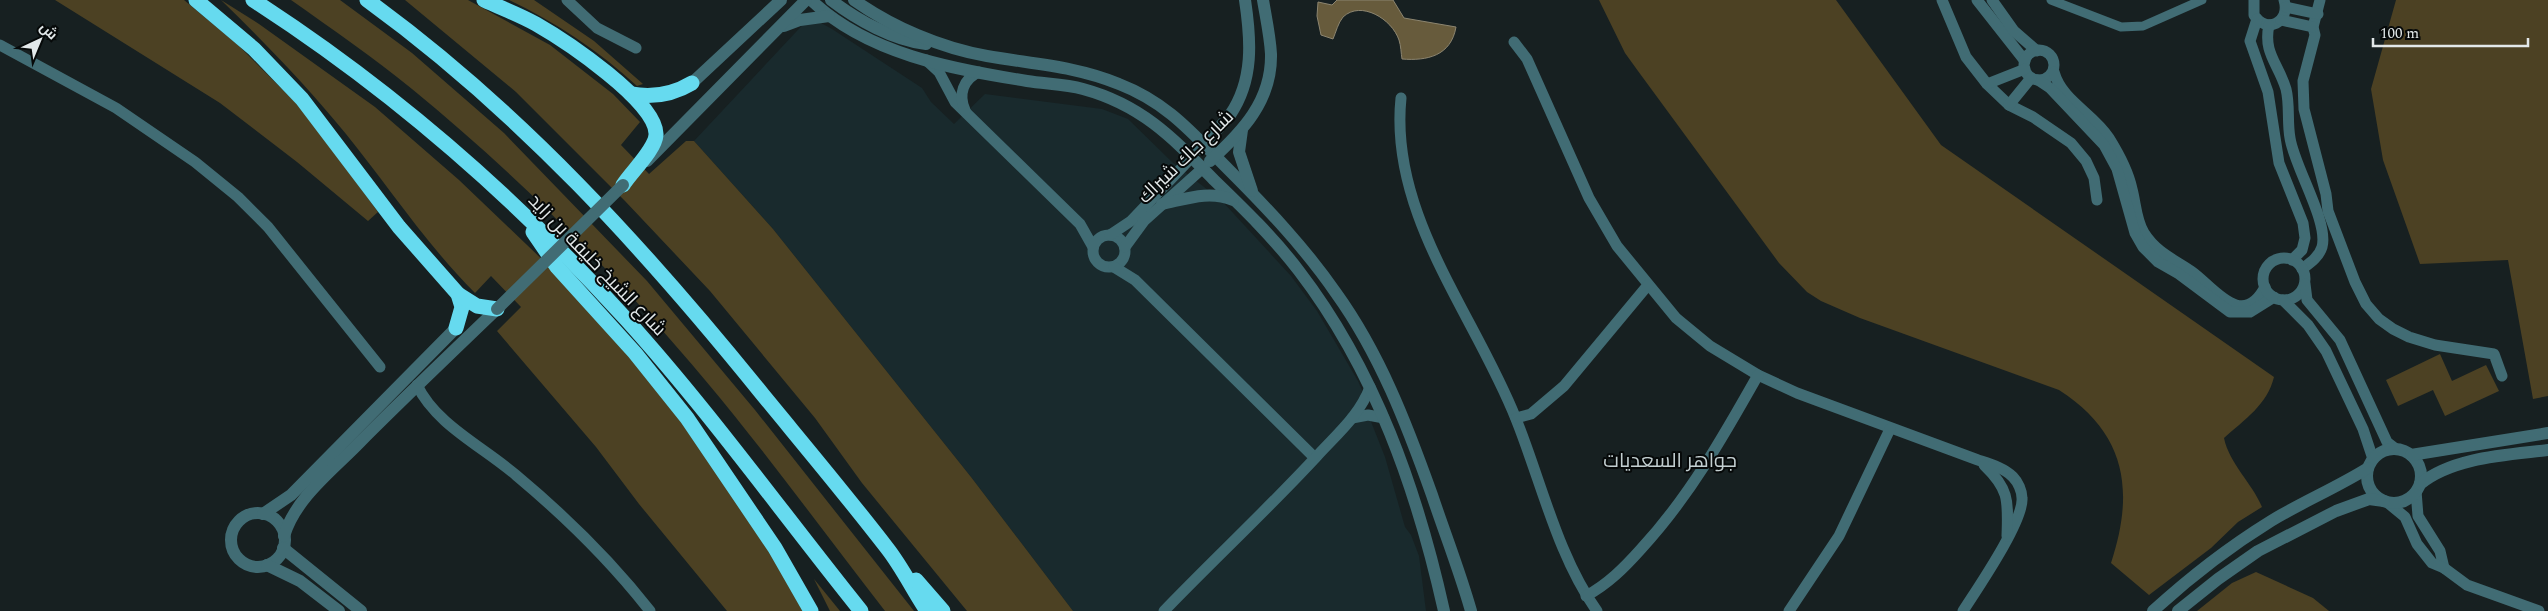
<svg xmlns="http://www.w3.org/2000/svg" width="2548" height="611" font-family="Spectral,Cairo,serif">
  <rect width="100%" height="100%" fill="#172021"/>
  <!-- built -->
  <polygon fill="#192a2d" points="810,17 832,29 922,88 931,102 954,124 985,94 1102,109 1128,119 1172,162 1222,201 1291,276 1317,311 1358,381 1362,390 1360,405 1368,414 1385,457 1405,527 1411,535 1419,556 1426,611 1073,611 971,477 773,229 694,141"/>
  <!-- green -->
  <g fill="#4c4123">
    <polygon points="55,0 184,0 238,45 294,101 310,119 378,212 368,221 297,162 220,103"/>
    <path d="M221,0l38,24 116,83 84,73 114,109 49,53 97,129 87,140h-79l-88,-107 -43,-57 -99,-116 24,-24 -30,-31 -16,17c-49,-49 -86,-106 -129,-159 -39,-48 -81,-91 -125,-134z"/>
    <path d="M291,0h49l72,53 92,80 143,148 108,129 159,201h-29c-60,-77 -117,-156 -180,-231 -86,-103 -189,-206 -293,-291 -39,-32 -80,-60 -121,-89z"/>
    <polygon points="405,0 468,0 550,45 613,94 640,122 621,145 649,174 686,141 694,141 773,229 971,477 1073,611 967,611 862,483 815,418 710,291 625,201 516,92"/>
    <path d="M509,0h25l60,41 49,43 -6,2c-38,-35 -80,-63 -128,-86z"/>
    <path d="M1599,0h237l105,145 333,232c-7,28 -29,42 -50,61 5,25 28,45 38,69l-24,15 -27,26 -62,47 -38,-32c24,-73 15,-130 -52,-173l-199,-72 -39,-17 -14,-9 -28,-29 -141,-192 -13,-18z"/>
    <polygon points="2396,0 2548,0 2548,396 2533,399 2508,260 2420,264 2383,160 2371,89"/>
    <polygon points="2440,354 2452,381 2486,365 2499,391 2445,416 2433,390 2398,406 2386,380"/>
    <polygon points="2256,572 2313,598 2329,611 2197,611 2232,583"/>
    <polygon points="814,579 840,611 830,611"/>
  </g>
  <!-- water -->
  <path fill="#675b3c" stroke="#8c8570" d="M1337,0h56l11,18 52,9c-5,29 -29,34 -54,32 -1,-6 -1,-13 -3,-19 -7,-21 -38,-40 -56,-23 -5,6 -7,15 -10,22l-12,-4 -4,-19 1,-14 14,3z"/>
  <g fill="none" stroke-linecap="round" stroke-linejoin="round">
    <!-- pedestrian -->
    <polyline stroke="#416c74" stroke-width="9" points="2051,0 2121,27 2143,26 2202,0"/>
    <!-- minor -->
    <g stroke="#416c74" stroke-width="11">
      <polyline points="567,0 597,28 636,48"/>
      <polyline points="1942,0 1966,57 1987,84 2009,105 2033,117 2071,143 2086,161 2094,178 2097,200"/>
      <polyline points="1977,0 2025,61"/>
      <polyline points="1992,0 2014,31 2037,51"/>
      <path d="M2254,0v15c12,19 37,8 30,-15"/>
      <polyline points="2320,0 2313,27 2315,35 2303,81 2304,109 2326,194 2328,211 2355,282 2366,304 2379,319 2393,329 2409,337 2435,345 2494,354 2502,376"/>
      <polyline points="2286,7 2318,14"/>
      <polyline points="2257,19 2250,41 2268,92 2279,163 2303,223 2305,238 2302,250 2292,260"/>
      <polyline points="2281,20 2313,27"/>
      <path d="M2269,25c-6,28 9,38 17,64 4,16 1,33 4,49 4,28 39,84 32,109 -3,10 -12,16 -20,22"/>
      <path d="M1514,42l13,17 62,139 28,48 59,72 34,28 48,29 39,18 181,67c12,4 26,8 35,17 5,5 9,14 9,21 2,23 -45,91 -59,113"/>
      <polyline points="0,45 116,108 195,162 238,197 268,227 380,367"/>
      <circle cx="2039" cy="65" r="15"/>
      <polyline points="926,60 939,72 955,102 1080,224 1093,247"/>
      <path d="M2054,72c8,29 39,41 55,66 10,16 19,32 23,51 4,15 4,31 12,44 12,19 29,26 47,38 22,15 51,60 74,16"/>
      <polyline points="2038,80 2050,88 2104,145 2117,169 2135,233 2143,247 2158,262 2179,274 2230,312 2250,312 2274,297"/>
      <polyline points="1987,84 2025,69"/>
      <path d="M1401,98c-12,117 74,217 115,321 25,62 42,138 81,192"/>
      <polyline points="2009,105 2031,78"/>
      <path d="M965,110c-7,-15 -2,-31 14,-38"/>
      <circle cx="1109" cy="251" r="16"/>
      <polyline points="1110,235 1131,221 1192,157"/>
      <polyline points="1125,247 1144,221 1203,168"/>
      <circle cx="2284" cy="279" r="21"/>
      <polyline points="1114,267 1135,280 1315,458"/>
      <polyline points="2305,284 2307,300 2340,340 2387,442 2396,449"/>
      <polyline points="2283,300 2308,325 2326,351 2363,429 2373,459"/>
      <path d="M417,385c19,40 67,62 100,91 49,41 94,85 133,135"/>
      <polyline points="1352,418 1368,415 1384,418"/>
      <polyline points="1516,418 1531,414 1564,386 1648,285"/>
      <path d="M1984,465c26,25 24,36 23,71"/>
      <polyline points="2416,491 2418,516 2440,551 2444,568"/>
      <polyline points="2388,503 2405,517 2417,544 2432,563 2444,568 2467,585 2539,611"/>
      <path d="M1586,596c22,-12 38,-28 55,-47 48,-52 82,-112 117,-174"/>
      <path d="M1164,611c50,-52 104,-102 153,-155 19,-21 43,-41 53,-69"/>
      <polyline points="1789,611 1839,536 1890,429"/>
    </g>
    <!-- tertiary -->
    <g stroke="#416c74" stroke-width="12">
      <path d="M811,0c56,54 141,69 216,81 19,3 38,3 56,8 59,16 90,49 131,91 30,29 60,58 85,91 76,99 118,219 145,340"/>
      <path d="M831,0c26,20 62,40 95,44"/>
      <path d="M854,0c38,27 87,48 133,56 45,8 89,10 132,28 49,19 74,50 110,86 38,38 76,78 107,123 44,61 71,132 96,202 13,39 28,77 39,116"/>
      <polyline points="784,26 800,20 829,16"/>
      <polyline points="692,83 781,0"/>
      <polyline points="1242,130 1239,152 1252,191"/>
      <path d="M1199,149c10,-12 22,-22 31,-34 24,-35 21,-75 15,-115"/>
      <polyline points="647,161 806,0"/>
      <path d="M1210,161c32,-29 62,-60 61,-107 -1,-18 -5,-36 -8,-54"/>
      <path d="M1162,204c24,-5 47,-14 71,-4"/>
      <circle cx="2394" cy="476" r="27"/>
      <polyline points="2411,455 2548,433"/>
      <path d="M2420,484c33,-27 87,-29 128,-34"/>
      <circle cx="258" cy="540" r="27"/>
      <polyline points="263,514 291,495 456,328"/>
      <path d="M284,536c12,-39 49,-66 76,-94 45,-45 91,-89 137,-133"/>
      <polyline points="283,548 361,611"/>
      <polyline points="267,565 300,581 339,611"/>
      <path d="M2153,611c36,-33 76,-64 118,-90 31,-19 65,-33 97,-53"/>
      <polyline points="2178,611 2218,579 2258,551 2336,511 2369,499 2384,501"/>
    </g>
    <!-- motorway -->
    <g stroke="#66daef" stroke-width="15">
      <polyline points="196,0 254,49 302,99 399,227 458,294 462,307 456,328"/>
      <path d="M253,0c138,89 262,197 373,319 84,93 157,195 235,292"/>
      <path d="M367,0c153,111 278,249 396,395 41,50 84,101 124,153 15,19 26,42 40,63"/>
      <path d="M484,0c17,8 36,15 52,24 28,16 122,78 120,111 -1,15 -25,37 -33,50"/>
      <path d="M631,94c22,4 41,1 61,-11"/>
      <polyline points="533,232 557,267 635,353 687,418 775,548 811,611"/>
      <polyline points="458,294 477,306 497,309"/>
      <polyline points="916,580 943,611"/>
    </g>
    <!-- tertiary-bridge -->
    <polyline stroke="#416c74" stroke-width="12" points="497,309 623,185"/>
  </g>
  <g text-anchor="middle" stroke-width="4" stroke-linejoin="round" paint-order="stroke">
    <!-- street labels -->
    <g font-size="19" fill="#e2e8e9" stroke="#060909">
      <text transform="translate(1185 156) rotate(-44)" y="7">شارع جاك شيراك</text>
      <text transform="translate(598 264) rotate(46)" y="7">شارع الشيخ خليفة بن زايد</text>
    </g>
    <!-- neighbourhood labels -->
    <g font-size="20" fill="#c3cfd1" stroke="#060909">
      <text x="1670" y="467">جواهر السعديات</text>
    </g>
  </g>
  <!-- north arrow -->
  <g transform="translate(40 40) rotate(44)" stroke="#060909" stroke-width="4" paint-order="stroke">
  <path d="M0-4L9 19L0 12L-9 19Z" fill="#e2e8e9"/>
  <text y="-8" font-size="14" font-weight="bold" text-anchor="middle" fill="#e2e8e9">ش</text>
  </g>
  <!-- scale -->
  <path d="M2373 38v8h155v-8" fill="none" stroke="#e2e8e9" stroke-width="2.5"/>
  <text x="2380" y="38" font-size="15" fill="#e2e8e9" stroke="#060909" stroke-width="4" paint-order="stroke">100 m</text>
</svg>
